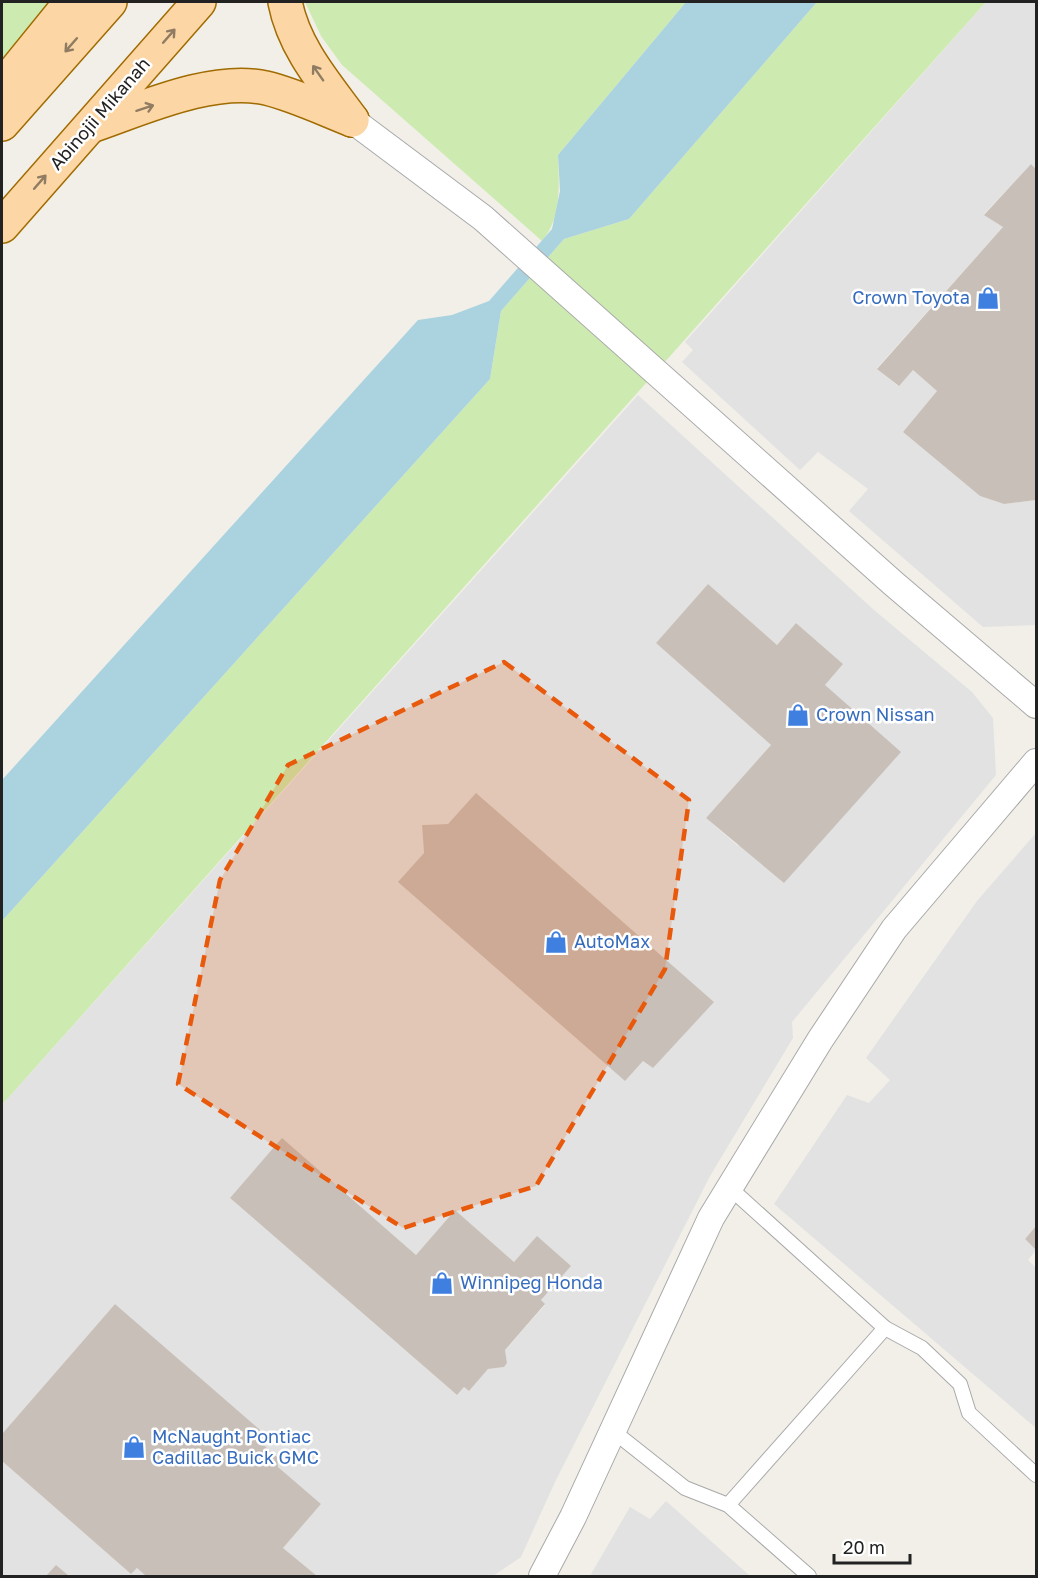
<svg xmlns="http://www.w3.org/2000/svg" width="1038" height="1578" font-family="'Golos Text',sans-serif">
  <rect width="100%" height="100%" fill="#f2efe9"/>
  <!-- grass -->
  <g fill="#cdebb0">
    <polygon points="2,2 53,2 2,59"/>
    <path d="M305,2h381l-128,153c1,29 4,63 -16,86l-200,-176 -21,-29z"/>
    <polygon points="817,2 986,2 2,1105 2,921 490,379 501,311 564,239 629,219"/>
  </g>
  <!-- parking -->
  <g fill="#e2e2e2" fill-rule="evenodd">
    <polygon points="986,2 1036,2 1036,169 1031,164 984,214 1003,227 877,368 898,386 913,370 937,391 903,432 980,496 1004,504 1036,500 1036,625 983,627 849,511 868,489 818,452 800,470 682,362 693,350 685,342"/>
    <path d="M638,395l236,215 98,82 21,26 3,57 -204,247 1,16 -83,138 -155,306 -34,75 -28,19h-176l-34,-28 38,-44 -43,-37 -1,-10 -22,-20 4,-7 -144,-126 -113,130v-329zM708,584l69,61 19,-22 47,41 -18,21 -87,161 -32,-28 65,-73 -115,-102zM476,794l237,207 -60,67 -10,-7 -18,20 -226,-199 25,-29 -2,-28 26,-1zM282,1139l134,116 39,-45 59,52 57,4 -30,34 4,5 -40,45 2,12 -3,5 -16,2 -19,22 -5,-4 -7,8 -227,-197z"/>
    <polygon points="1036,833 1036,1226 1025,1239 1036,1250 1028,1260 1036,1268 1036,1428 774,1204 847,1095 869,1103 890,1080 866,1058 977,901"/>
    <polygon points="2,1461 131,1574 137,1568 146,1576 69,1576 56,1566 46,1576 2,1576"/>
    <polygon points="666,1501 750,1576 590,1576 630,1507 650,1519"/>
  </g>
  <!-- water -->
  <polygon fill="#aad3df" points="686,2 817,2 629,219 564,239 501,311 490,379 2,921 2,780 418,320 452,315 489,301 552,229 560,191 558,155"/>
  <!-- building -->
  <g fill="#c7bfb8">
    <polygon points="1031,164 1036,169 1036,500 1004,504 980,496 903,432 937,391 913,370 899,386 877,369 1003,227 984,215"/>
    <polygon points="708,584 777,645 796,623 843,664 825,685 901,752 784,883 706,818 771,745 656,643"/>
    <polygon points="476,793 714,1002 653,1068 643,1061 625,1081 398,882 424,853 422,825 448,824"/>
    <polygon points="282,1138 416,1255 455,1210 514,1262 537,1236 571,1266 541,1300 545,1304 505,1350 507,1363 504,1367 488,1369 469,1391 464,1387 457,1395 230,1198"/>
    <polygon points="1036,1226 1036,1250 1025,1239"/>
    <polygon points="115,1304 260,1430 255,1437 277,1457 278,1467 321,1504 283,1548 317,1576 146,1576 137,1568 131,1574 2,1461 2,1434"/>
    <polygon points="56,1565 69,1576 46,1576"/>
  </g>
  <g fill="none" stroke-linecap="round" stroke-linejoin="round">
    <!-- service casing -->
    <g stroke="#a9a9a9" stroke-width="16">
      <g id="service">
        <polyline points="730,1188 885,1328 922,1348 960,1384 969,1413 1036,1475"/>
        <polyline points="613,1431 685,1488 728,1505 809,1576"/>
        <polyline points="728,1505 885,1328"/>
      </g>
    </g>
    <!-- minor casing -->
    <g stroke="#a9a9a9" stroke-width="28">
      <g id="minor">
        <polyline points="352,120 483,218 894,584 1036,705"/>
        <polyline points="542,1576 573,1517 711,1218 820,1040 894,929 1036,762"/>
      </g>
    </g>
    <!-- primary casing -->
    <g stroke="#a06b00" stroke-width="36">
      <g id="primary">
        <path d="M285,2c9,46 40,81 67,118"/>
        <polyline points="2,87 71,2"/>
        <polyline points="2,124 110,2"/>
        <path d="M91,126c50,-17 121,-50 175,-38 29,7 58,21 86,32"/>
        <polyline points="2,226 199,2"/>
      </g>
    </g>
    <!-- service -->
    <use href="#service" stroke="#fff" stroke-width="14"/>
    <!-- minor -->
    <use href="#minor" stroke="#fff" stroke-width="26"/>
    <!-- primary -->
    <use href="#primary" stroke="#fcd6a4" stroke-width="33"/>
  </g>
  <!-- one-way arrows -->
  <defs><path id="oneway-shaft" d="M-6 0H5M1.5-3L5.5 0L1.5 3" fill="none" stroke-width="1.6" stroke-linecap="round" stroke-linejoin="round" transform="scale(1.5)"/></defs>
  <g stroke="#8f7c63">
    <use href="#oneway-shaft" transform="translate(169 36) rotate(-49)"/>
    <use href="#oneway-shaft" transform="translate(71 45) rotate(131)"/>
    <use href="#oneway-shaft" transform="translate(318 73) rotate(-125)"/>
    <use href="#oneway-shaft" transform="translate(145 108) rotate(-18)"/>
    <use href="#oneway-shaft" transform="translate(40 182) rotate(-49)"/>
  </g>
  <!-- marked area -->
  <path fill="#e8590c" fill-opacity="0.2" stroke="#e8590c" stroke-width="4.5" stroke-dasharray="12 8" stroke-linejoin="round" d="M504,662l185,138 -24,169 -129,217 -133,42 -225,-144 42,-204 68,-115z"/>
  <!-- icons -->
  <defs>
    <g id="shop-bare" transform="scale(1.8)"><path d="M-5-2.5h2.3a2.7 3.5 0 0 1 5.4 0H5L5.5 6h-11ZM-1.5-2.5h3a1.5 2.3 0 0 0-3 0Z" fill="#3f7fe0" stroke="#fff" stroke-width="2.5" paint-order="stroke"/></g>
  </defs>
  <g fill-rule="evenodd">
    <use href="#shop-bare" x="988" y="298"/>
    <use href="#shop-bare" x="798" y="715"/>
    <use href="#shop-bare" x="556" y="942"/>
    <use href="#shop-bare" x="442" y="1283"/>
    <use href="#shop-bare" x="134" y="1447"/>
  </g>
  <g text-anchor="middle" stroke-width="5" stroke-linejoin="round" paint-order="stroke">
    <!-- street labels -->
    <g font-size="18" fill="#222" stroke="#fff">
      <text transform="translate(100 114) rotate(-49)" y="6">Abinojii Mikanah</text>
    </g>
    <!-- shop labels -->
    <g font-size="18" fill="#366cbe" stroke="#fff" text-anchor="start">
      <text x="970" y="304" text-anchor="end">Crown Toyota</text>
      <text x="816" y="721">Crown Nissan</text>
      <text x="574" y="948">AutoMax</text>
      <text x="460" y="1289">Winnipeg Honda</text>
      <text x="152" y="1443">McNaught Pontiac<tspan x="152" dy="21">Cadillac Buick GMC</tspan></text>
    </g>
  </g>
  <!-- border -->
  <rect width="1038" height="1578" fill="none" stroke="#222222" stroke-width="6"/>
  <!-- scale -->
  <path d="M834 1554v9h76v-9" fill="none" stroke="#222222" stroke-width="3"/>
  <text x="843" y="1554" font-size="18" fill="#222222" stroke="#ffffff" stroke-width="4.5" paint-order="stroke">20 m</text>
</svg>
